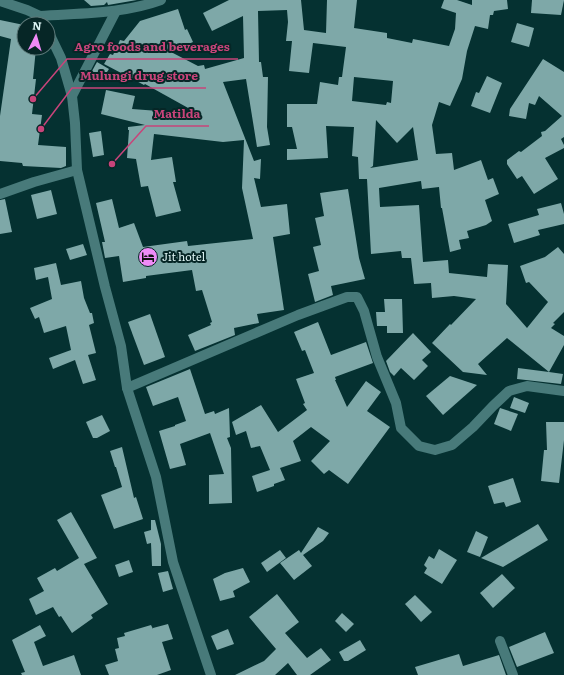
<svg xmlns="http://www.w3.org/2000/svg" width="564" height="675" font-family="Literata,serif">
  <rect width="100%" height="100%" fill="#053131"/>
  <!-- building -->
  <g fill="#7ea8a8" fill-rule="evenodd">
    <polygon points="84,0 137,0 108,5 107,2 104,5 91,6"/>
    <path d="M229,0h72l3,30 22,3 1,-33h30l-3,28 33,5v5l25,5 1,-4 36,7 6,-17 1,-16 -15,-5 3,-8h13l15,5v-5h35l1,9 -14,2 -1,4h-3l-2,14 -13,-3 -8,25 -5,28 -12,27 -11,-4 -7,23 4,29 16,-1 2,17 27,-10 7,20 5,-2 6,16 -14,6 7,21 -6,4 -19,6 2,7 -10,2 2,9 -11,3 -8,-44h-1l-2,-21 -17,2 -1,-8 -42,7 1,19 39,-2 4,57 25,-2 1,13 38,4 1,-13 20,1 -2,39 21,24 21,-26 -19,-20 -3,1 -6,-17 25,-9 13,-10 6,7v58l-11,11 2,1 -4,4 13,8v9l-15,27 14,2 -2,10 -44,-5 1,-11 31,4 -42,-34 -29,26 9,11 -24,-3 -31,-29 18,-19 1,1 25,-26 -22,-3 -22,2 -1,-15 -17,1 -3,-26h-9l-1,-7 -30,3 -4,-75h-8l-1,-22 -6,-1 2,-29 -28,-1 2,32 -41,2v-11h10l-5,-22h-5v-23h30l3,-22 18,3 1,-8h3l4,-30 -33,-4 -4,30 -20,-2 3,-30h-6l2,-19 -1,-12 -29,1 1,51h2l2,15h5l-1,50 3,18 -13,2 -11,-68 -23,3 31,79 7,-2 -1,20 -6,-1 7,29 26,-3 3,30 -17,3 11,73 -27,4 2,9 -25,5 1,7 -40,16 -7,-16 23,-10 -1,-2 2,-1 -10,-32 -6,1 -4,-21 -46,6v2l-23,4 -4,-26 -14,2 -3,-16h3l-9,-39 16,-4 7,29 15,-5 9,24 44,-6 1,5 65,-7 -11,-51 2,-48 -21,2 -69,-8 -3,26 21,-3 4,25h-3l8,29 -25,6 -8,-31 -7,1 -5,-28 -9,-1 2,-28h-1v-3l17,-2 -44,-11 5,-24 29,6 -3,13 67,5 -54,-30 -1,1 -40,-21 6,-10 3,1 7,-15 4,1 16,-20 38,-12 7,21 2,-1 6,13 -22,10 27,14 6,-1 1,4 39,-11 -1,-42 -31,15 -9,-18zM354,77l39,4 -2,22 -4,-1 -1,3 -34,-4zM376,120l21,23 16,-16 5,33 -48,8 3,-2z"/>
    <polygon points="532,0 564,0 561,15 531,13"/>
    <polygon points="0,20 24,25 24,48 36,48 33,79 36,79 32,114 42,115 38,145 66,147 66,166 61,168 23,166 22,163 0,161 0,116 11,39 0,36"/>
    <polygon points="517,23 534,28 529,47 511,42"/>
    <polygon points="543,59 564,72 564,137 561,139 564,145 564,148 545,158 558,179 534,194 522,176 517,179 507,164 507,160 519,151 521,152 542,136 541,132 545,131 562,116 539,96 535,105 529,103 526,119 509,116 510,109"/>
    <polygon points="97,62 109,69 103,78 92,71"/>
    <polygon points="487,76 502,83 490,113 471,106 476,92 479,93"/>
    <polygon points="101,131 104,155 93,157 89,133"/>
    <polygon points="348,189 359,258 365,279 331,286 333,295 315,302 308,274 319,271 313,247 321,245 315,218 324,216 320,193"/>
    <polygon points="51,190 57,214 37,219 31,195"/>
    <polygon points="5,199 12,232 0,234 0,200"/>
    <polygon points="561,203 564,214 564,224 538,230 540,235 514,243 508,224 539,215 537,209"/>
    <polygon points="83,244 87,255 70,260 66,249"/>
    <polygon points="56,263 61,285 81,281 84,298 90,313 92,313 94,323 89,325 96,353 88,355 96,380 83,384 75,360 53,369 49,358 71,350 66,326 44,333 39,317 35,319 30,308 52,299 48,277 36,280 34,268"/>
    <polygon points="384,299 402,299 403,333 387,333 387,326 377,326 376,312 385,312"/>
    <polygon points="150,314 165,357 144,365 128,322"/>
    <polygon points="318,322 331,355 366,342 373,363 335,377 336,380 335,380 347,407 366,381 381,392 367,411 390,427 348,484 329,470 324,474 311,461 330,441 311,427 293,441 301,461 280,468 285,480 274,484 274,486 257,492 252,476 270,470 260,446 251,448 246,431 236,435 232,422 261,405 278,432 307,410 303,404 305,403 296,379 314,373 305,350 302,351 294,332"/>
    <polygon points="413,333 431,352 422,360 428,366 414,380 401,368 394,376 390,372 386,361"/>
    <polygon points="190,369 205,414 214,411 215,414 229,408 230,437 227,438 231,448 232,503 209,504 209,475 224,474 210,433 180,444 186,465 170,469 159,431 175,426 175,425 186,421 178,397 153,406 146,387"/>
    <polygon points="450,376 477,385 443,415 426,396"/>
    <polygon points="514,397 529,403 525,413 510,408"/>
    <polygon points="500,408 518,414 511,431 494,424"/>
    <polygon points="102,415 110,431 97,438 93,438 86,422"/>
    <polygon points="546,422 564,422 564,440 559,483 541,481 544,450 547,450"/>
    <polygon points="122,447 134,498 136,497 143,519 114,529 101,495 122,487 116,467 115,467 110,451"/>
    <polygon points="513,478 521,502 506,507 504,502 494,504 488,486"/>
    <polygon points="71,512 97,558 84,564 108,604 91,615 93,618 72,633 61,616 59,617 53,607 36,615 29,599 44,591 37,578 55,568 57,571 79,558 57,520"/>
    <polygon points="151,520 155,520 161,544 161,566 152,566 151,543 147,544 144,532 151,530"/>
    <polygon points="538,524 548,540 503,567 481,558"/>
    <polygon points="318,527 329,533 323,541 303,555 312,566 294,580 280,563 299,550 301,553"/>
    <polygon points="476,531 488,537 480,557 467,552"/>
    <polygon points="439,549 457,560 442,584 424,573 427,568 424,565 429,556 434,559"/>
    <polygon points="280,550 286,558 267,572 261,563"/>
    <polygon points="129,560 133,572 119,577 115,565"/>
    <polygon points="243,568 250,582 233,591 235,597 220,601 213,579 225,573"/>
    <polygon points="168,571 173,589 163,592 158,573"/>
    <polygon points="502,574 515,588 493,608 480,593"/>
    <polygon points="277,594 299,622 285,633 307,658 321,648 331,660 310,675 297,675 288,663 275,675 235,675 264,661 276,649 249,617"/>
    <polygon points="415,595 432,612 421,622 405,604"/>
    <polygon points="342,613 354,624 346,632 335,621"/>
    <polygon points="168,624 173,639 162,642 171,670 157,675 109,675 105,665 118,661 115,649 119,648 117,638 125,636 124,633 151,625 153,629 153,628"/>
    <polygon points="40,625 46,636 34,642 43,666 74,655 81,675 22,675 21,673 25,672 12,640"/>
    <polygon points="228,629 234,644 217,650 211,636"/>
    <polygon points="545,632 554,653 517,667 509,647"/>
    <polygon points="360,640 366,650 348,661 344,661 339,652"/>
    <polygon points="459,654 463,666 499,655 506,675 418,675 415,667"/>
  </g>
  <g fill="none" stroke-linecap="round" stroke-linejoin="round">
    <!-- minor -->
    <g stroke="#487a7a" stroke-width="10">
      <polyline points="0,1 27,10 40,16 44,24"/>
      <path d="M40,16c40,-3 83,-2 121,-16"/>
      <polyline points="48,31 61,58 72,96 75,123 77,170 105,287 121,346 127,388 156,477 173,562 211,675"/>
      <polyline points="72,96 116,11"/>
      <polyline points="0,194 34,182 77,170"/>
      <polyline points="127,388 298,315 347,297 357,297 364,311 377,357 396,403 401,428 419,446 435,450 452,445 473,427 493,406 509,391 527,386 564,391"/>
      <polyline points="500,641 513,675"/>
    </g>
  </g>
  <!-- icons -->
  <defs>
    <g id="hotel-disc" transform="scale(1)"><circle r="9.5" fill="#ef8bf7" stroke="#062626"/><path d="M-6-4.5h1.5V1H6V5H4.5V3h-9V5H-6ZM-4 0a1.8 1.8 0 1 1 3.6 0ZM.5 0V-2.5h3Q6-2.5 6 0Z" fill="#111"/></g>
  </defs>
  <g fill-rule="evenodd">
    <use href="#hotel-disc" x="148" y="257"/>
  </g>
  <g text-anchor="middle" stroke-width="4" stroke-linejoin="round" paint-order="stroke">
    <!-- poi labels -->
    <g font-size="11" fill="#def4f4" stroke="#062626" text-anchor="start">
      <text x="162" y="261">Jit hotel</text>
    </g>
  </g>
  <!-- callouts -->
  <path fill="none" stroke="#c8447a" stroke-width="1.5" d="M33 99L67 59H238M41 129L72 88H206M112 164L146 126H209"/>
  <g fill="#c8447a" stroke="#062626" stroke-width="1.5">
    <circle cx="33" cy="99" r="4"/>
    <circle cx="41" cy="129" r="4"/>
    <circle cx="112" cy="164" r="4"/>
  </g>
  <g font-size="12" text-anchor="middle" font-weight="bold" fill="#c8447a" stroke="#062626" stroke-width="4" stroke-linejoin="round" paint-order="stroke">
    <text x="152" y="51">Agro foods and beverages</text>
    <text x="139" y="80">Mulungi drug store</text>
    <text x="177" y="118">Matilda</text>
  </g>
  <!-- north arrow -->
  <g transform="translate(36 36) rotate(5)"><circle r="19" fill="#062626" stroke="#5c7878"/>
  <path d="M0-3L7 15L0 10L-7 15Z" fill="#ef8bf7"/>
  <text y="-6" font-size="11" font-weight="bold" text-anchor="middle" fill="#def4f4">N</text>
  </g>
</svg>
